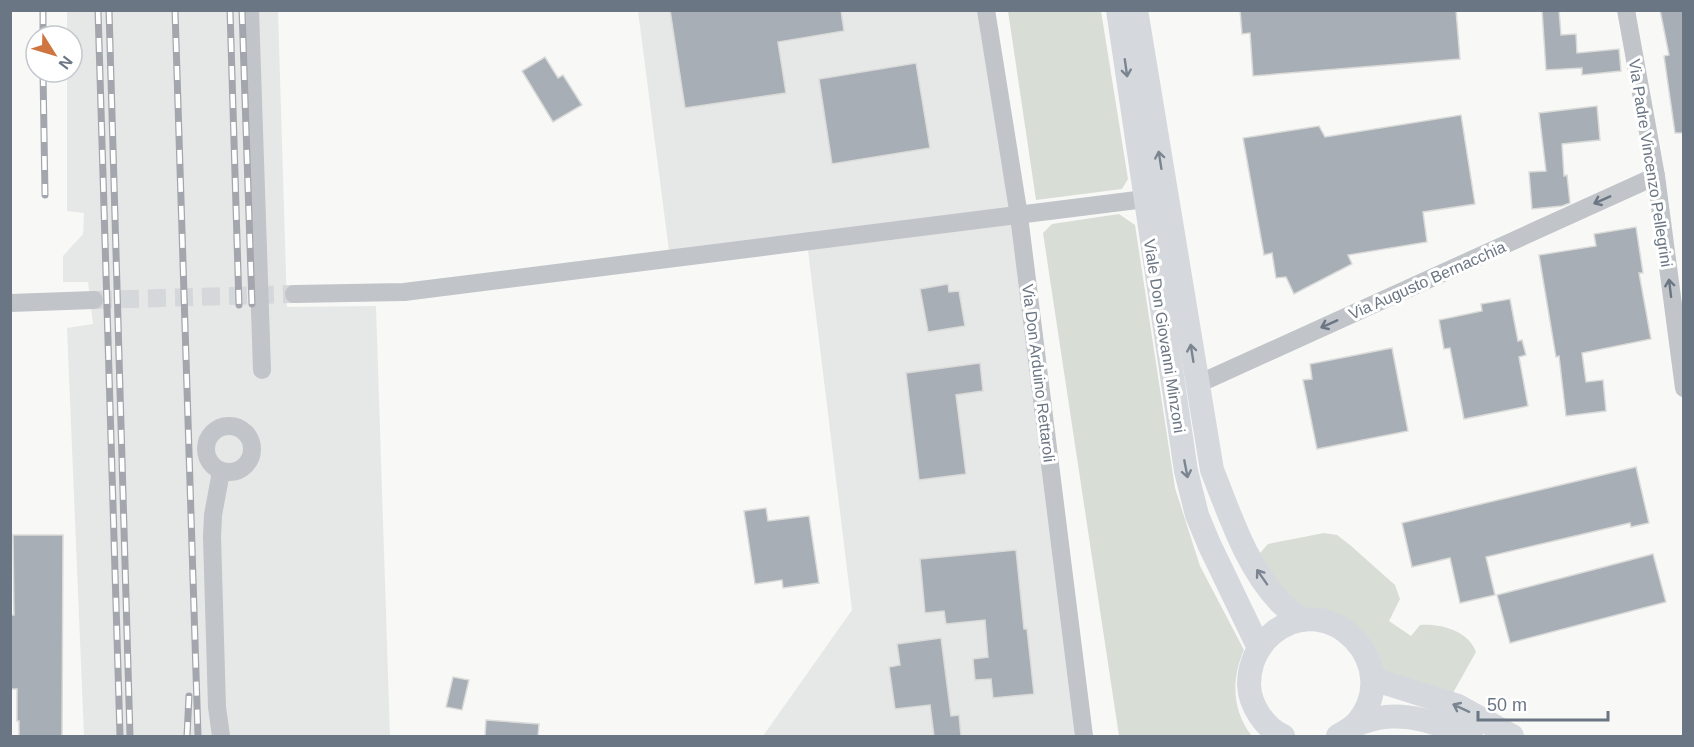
<svg xmlns="http://www.w3.org/2000/svg" width="1694" height="747" font-family="Arial,sans-serif">
  <rect width="100%" height="100%" fill="#f8f9f7"/>
  <!-- built -->
  <g fill="#e6e8e7">
    <polygon points="67,11 278,11 287,307 376,306 390,736 84,736 67,328 93,324 88,282 63,282 63,256 83,234 84,213 67,211 67,72 72,72 72,36 67,36"/>
    <polygon points="638,11 986,11 1084,736 763,736 852,610 807,242 670,259"/>
  </g>
  <!-- green -->
  <g fill="#d8ddd6">
    <polygon points="1008,11 1101,11 1128,179 1122,189 1036,200"/>
    <path d="M1119,214l16,11 40,263 25,78 44,84c-13,29 -12,61 8,86h-133l-76,-503 9,-9z"/>
    <path d="M1324,533l13,2 13,10 45,40 5,14 -11,22 22,15 9,-11c20,-2 49,6 56,27l-23,41 -59,-10 -17,-17 -76,-52 -40,-48 -1,-13 8,-9z"/>
  </g>
  <!-- building -->
  <g fill="#a8aeb5" stroke="#dadbd9" stroke-width="1.5">
    <polygon points="670,10 841,10 844,31 778,42 786,93 685,108"/>
    <polygon points="1240,10 1456,10 1460,59 1253,76 1250,33 1242,34"/>
    <polygon points="1542,10 1559,10 1561,35 1576,34 1577,53 1619,49 1621,71 1582,75 1582,68 1546,70"/>
    <polygon points="1660,10 1683,10 1683,133 1675,133 1664,56 1669,55"/>
    <polygon points="545,57 558,78 563,75 582,105 553,122 522,71"/>
    <polygon points="916,63 930,148 832,164 819,79"/>
    <polygon points="1597,106 1600,140 1562,144 1564,176 1567,175 1570,203 1562,206 1532,209 1529,172 1546,171 1539,113"/>
    <polygon points="1461,115 1475,204 1423,212 1427,242 1348,255 1352,264 1294,294 1286,277 1276,278 1272,253 1264,255 1243,138 1319,126 1325,137"/>
    <polygon points="1636,227 1643,273 1639,273 1651,339 1582,353 1586,382 1603,380 1606,411 1566,416 1559,356 1556,357 1539,255 1596,246 1594,234"/>
    <polygon points="948,284 949,292 959,291 965,326 928,332 920,289"/>
    <polygon points="1510,299 1518,341 1522,340 1526,355 1519,357 1528,406 1464,419 1450,348 1444,349 1439,320 1482,311 1481,304"/>
    <polygon points="1392,348 1408,431 1317,449 1303,380 1312,379 1310,364"/>
    <polygon points="980,363 983,391 956,395 966,474 919,480 906,373"/>
    <polygon points="1636,467 1649,523 1631,527 1630,523 1486,557 1495,595 1460,603 1450,558 1412,567 1402,523"/>
    <polygon points="766,508 768,521 809,516 819,583 783,588 782,580 755,584 744,511"/>
    <polygon points="13,535 63,535 62,736 19,736 19,721 17,721 17,689 10,689 10,615 14,615"/>
    <polygon points="1016,550 1024,629 1027,629 1034,694 993,698 991,679 975,680 973,659 988,657 985,620 946,624 944,611 925,613 920,559"/>
    <polygon points="1653,554 1666,602 1510,643 1497,595"/>
    <polygon points="941,638 951,716 959,715 961,736 934,736 930,705 895,709 889,667 900,665 897,644"/>
    <polygon points="453,677 469,680 462,710 446,707"/>
    <polygon points="486,720 539,724 538,736 485,736"/>
  </g>
  <g fill="none" stroke-linecap="round" stroke-linejoin="round">
    <!-- minor-tunnel -->
    <polyline stroke="#d5d8da" stroke-width="18" stroke-dasharray="18 9" stroke-linecap="butt" points="94,300 294,294"/>
    <!-- minor -->
    <g stroke="#c1c4c8" stroke-width="18">
      <polyline points="250,10 262,370"/>
      <polyline points="986,10 1019,216 1084,736"/>
      <polyline points="1626,10 1656,176 1684,388"/>
      <polyline points="294,294 404,292 1145,199"/>
      <polyline points="10,303 94,300"/>
      <polyline points="1198,384 1656,176"/>
      <circle cx="229" cy="449" r="23"/>
      <polyline points="221,736 217,707 212,537 213,515 221,472"/>
    </g>
    <!-- major -->
    <g stroke="#d5d9dd" stroke-width="24">
      <polyline points="1118,10 1186,471 1197,515 1209,544 1259,648"/>
      <path d="M1136,10l76,460c18,45 34,96 68,132 6,6 14,12 21,18"/>
      <polyline points="1373,679 1458,706 1512,736"/>
      <path d="M1355,725c7,-2 15,-6 23,-7 32,-6 64,7 93,18"/>
      <path d="M1283,736c-18,-8 -33,-30 -34,-51 0,-20 8,-39 24,-52 57,-46 132,33 84,90 -5,5 -12,9 -19,13"/>
    </g>
    <!-- rail casing -->
    <g stroke="#a3a7ad" stroke-width="7">
      <g id="rail">
        <polyline points="43,10 43,36"/>
        <polyline points="98,10 120,736"/>
        <polyline points="109,10 130,736"/>
        <polyline points="175,10 198,736"/>
        <polyline points="230,10 239,305"/>
        <polyline points="242,10 252,304"/>
        <polyline points="43,72 45,195"/>
        <polyline points="187,736 189,696"/>
      </g>
    </g>
    <!-- rail -->
    <use href="#rail" stroke="#fff" stroke-width="4.5" stroke-dasharray="14" stroke-linecap="butt"/>
  </g>
  <!-- one-way arrows -->
  <defs><path id="oneway-shaft" d="M-6 0H5M1.5-3L5.5 0L1.5 3" fill="none" stroke-width="1.6" stroke-linecap="round" stroke-linejoin="round" transform="scale(1.5)"/></defs>
  <g stroke="#7b8591">
    <use href="#oneway-shaft" transform="translate(1126 68) rotate(82)"/>
    <use href="#oneway-shaft" transform="translate(1160 160) rotate(-99)"/>
    <use href="#oneway-shaft" transform="translate(1192 353) rotate(-99)"/>
    <use href="#oneway-shaft" transform="translate(1186 469) rotate(79)"/>
    <use href="#oneway-shaft" transform="translate(1262 577) rotate(-125)"/>
    <use href="#oneway-shaft" transform="translate(1461 708) rotate(-155)"/>
  </g>
  <g stroke="#6b7684">
    <use href="#oneway-shaft" transform="translate(1602 200) rotate(156)"/>
    <use href="#oneway-shaft" transform="translate(1670 288) rotate(-97)"/>
    <use href="#oneway-shaft" transform="translate(1329 324) rotate(156)"/>
  </g>
  <g text-anchor="middle" stroke-width="6" stroke-linejoin="round" paint-order="stroke">
    <!-- street labels -->
    <g font-size="16" fill="#6b7684" stroke="#fff">
      <text transform="translate(1651 163) rotate(81)" y="6">Via Padre Vincenzo Pellegrini</text>
      <text transform="translate(1427 280) rotate(-24)" y="6">Via Augusto Bernacchia</text>
      <text transform="translate(1165 336) rotate(81)" y="6">Viale Don Giovanni Minzoni</text>
      <text transform="translate(1039 373) rotate(83)" y="6">Via Don Arduino Rettaroli</text>
    </g>
  </g>
  <!-- border -->
  <rect width="1694" height="747" fill="none" stroke="#6b7684" stroke-width="24"/>
  <!-- north arrow -->
  <g transform="translate(54 54) rotate(127)"><circle r="28" fill="#ffffff" stroke="#c4c8ce" stroke-width="1.5"/>
  <path d="M0-4.5L10 22L0 15L-10 22Z" fill="#cf7540"/>
  <text y="-9" font-size="16" font-weight="bold" text-anchor="middle" fill="#6b7684">N</text>
  </g>
  <!-- scale -->
  <path d="M1478 711v9h130v-9" fill="none" stroke="#6b7684" stroke-width="3"/>
  <text x="1487" y="711" font-size="18" fill="#6b7684" stroke="#ffffff" stroke-width="4.5" paint-order="stroke">50 m</text>
</svg>
